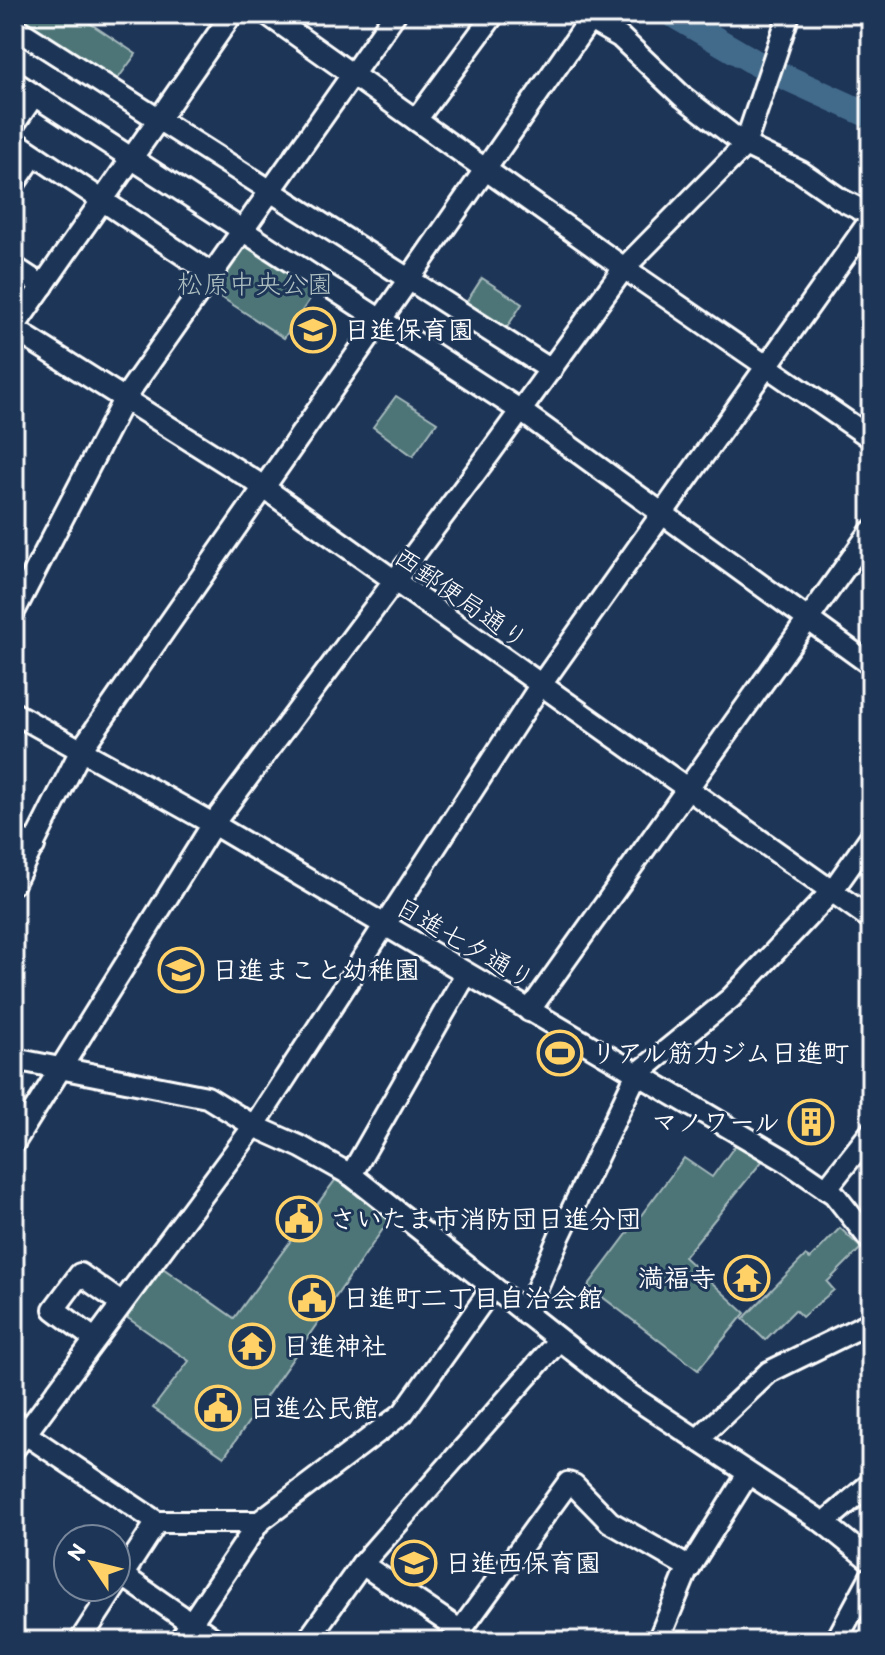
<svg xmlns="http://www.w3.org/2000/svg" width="885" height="1655" font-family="Itim,'Klee One',sans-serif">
  <rect width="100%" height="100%" fill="#1d3557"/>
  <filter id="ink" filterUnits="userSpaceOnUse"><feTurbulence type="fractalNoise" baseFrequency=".0125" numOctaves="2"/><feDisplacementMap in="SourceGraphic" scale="16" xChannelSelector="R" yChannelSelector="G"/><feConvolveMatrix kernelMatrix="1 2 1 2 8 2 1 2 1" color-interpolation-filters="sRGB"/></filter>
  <g filter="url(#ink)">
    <!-- green -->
    <g fill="#4e7578" stroke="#a6babc" stroke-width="2">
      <polygon points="30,14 76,14 136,54 114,84 21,27"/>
      <polygon points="243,240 316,290 284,338 210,290"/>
      <polygon points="482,278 522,304 502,335 462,309"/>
      <polygon points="396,396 437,422 413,456 373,427"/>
      <polygon points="737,1143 764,1159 684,1257 745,1313 698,1370 588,1286 684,1158 712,1177"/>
      <polygon points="336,1179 390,1219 224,1457 153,1408 189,1361 122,1314 157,1264 234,1318"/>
      <polygon points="840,1228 861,1248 827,1282 834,1290 802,1317 795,1310 765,1340 743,1319 805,1256 810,1259"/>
    </g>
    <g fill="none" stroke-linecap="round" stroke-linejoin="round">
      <!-- river -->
      <polyline stroke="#436b8b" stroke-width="26" points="672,14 763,67 871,116"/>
      <!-- minor casing -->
      <g stroke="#fff" stroke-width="26">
        <g id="minor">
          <polyline points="267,14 624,268 871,438"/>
          <polyline points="14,27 551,370"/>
          <polyline points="14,82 521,411 871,665"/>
          <polyline points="416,120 494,14"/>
          <polyline points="14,124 34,95"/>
          <polyline points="14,141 212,274"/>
          <polyline points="14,184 34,155"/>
          <polyline points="14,267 43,286"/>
          <polyline points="14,327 232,14"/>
          <polyline points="14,329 253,480 871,919"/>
          <polyline points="14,612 124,399 395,14"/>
          <polyline points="14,713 213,824 786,1161 834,1194 871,1241"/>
          <polyline points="14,836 34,846"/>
          <polyline points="14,883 81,750 588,22 597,24 620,37 683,97 745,145 801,172 840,199 871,215"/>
          <polyline points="529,1011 871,531"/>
          <polyline points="14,1059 207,1097 254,1126 301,1147 351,1175 627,1393 824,1523 871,1561"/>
          <polyline points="14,1143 213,824 490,453 624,268 745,145 789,14"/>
          <polyline points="351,1175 466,974"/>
          <polyline points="826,1189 871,1132"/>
          <polyline points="526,1314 559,1237 636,1075 731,998 832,891 871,836"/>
          <polyline points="94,1339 54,1309 80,1274 121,1303"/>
          <polyline points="14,1419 24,1433 157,1522 259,1522"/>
          <polyline points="697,1440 769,1372 871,1322"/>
          <polyline points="14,1449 254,1126 540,686 871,219"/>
          <polyline points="824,1523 871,1483"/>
          <polyline points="362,1564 461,1631"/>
          <polyline points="122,1575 217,1641"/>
          <polyline points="116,1585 157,1522"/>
          <polyline points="80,1641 115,1587"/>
          <polyline points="179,1641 259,1522 403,1413 492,1288"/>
          <polyline points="307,1641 362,1564 558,1341"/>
          <polyline points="453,1641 568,1483 574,1485 610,1522 690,1568"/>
          <polyline points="658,1641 686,1573 748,1474"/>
          <polyline points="836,1641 871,1576"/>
        </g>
      </g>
      <!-- minor -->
      <use href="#minor" stroke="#1d3557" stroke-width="20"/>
    </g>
  </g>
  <!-- icons -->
  <defs>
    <g id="school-ring" transform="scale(2.3)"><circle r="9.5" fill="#1d3557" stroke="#ffd166" stroke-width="1.5"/><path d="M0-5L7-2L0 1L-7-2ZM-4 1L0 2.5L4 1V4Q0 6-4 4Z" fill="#ffd166"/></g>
    <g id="stadium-ring" transform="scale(2.3)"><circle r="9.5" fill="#1d3557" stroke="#ffd166" stroke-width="1.5"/><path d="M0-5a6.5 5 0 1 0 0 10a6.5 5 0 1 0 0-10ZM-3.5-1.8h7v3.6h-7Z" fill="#ffd166"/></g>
    <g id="building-ring" transform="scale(2.3)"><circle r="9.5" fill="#1d3557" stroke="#ffd166" stroke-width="1.5"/><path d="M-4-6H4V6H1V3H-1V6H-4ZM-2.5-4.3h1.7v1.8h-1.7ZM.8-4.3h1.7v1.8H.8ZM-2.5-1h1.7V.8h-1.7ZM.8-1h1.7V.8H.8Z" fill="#ffd166"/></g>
    <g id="civic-ring" transform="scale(2.3)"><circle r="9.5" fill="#1d3557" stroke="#ffd166" stroke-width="1.5"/><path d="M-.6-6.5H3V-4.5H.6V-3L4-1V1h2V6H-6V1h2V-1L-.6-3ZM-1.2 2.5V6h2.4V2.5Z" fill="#ffd166"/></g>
    <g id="temple-ring" transform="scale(2.3)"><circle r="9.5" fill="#1d3557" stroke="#ffd166" stroke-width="1.5"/><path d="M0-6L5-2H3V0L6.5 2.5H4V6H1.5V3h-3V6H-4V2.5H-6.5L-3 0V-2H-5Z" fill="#ffd166"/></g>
  </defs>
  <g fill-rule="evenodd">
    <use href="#school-ring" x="313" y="330"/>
    <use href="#school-ring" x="181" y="970"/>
    <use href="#stadium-ring" x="560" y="1053"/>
    <use href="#building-ring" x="811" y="1122"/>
    <use href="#civic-ring" x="299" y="1219"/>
    <use href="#temple-ring" x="747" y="1278"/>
    <use href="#civic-ring" x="312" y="1298"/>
    <use href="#temple-ring" x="252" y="1346"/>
    <use href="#civic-ring" x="218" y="1408"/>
    <use href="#school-ring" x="414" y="1563"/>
  </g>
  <g text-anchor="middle" stroke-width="6" stroke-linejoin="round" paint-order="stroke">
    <!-- park labels -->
    <g font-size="26" fill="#afc1c2" stroke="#1d3557">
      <text x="255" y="293">松原中央公園</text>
    </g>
    <!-- poi labels -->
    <g font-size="26" font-weight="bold" fill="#fff" stroke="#1d3557" text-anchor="start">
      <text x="344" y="339">日進保育園</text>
      <text x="212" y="979">日進まこと幼稚園</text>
      <text x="591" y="1062">リアル筋力ジム日進町</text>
      <text x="780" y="1131" text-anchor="end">マノワール</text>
      <text x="330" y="1228">さいたま市消防団日進分団</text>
      <text x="716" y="1287" text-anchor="end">満福寺</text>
      <text x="343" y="1307">日進町二丁目自治会館</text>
      <text x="283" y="1355">日進神社</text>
      <text x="249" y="1417">日進公民館</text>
      <text x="445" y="1572">日進西保育園</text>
    </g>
    <!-- street labels -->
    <g font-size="26" fill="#fff" stroke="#1d3557">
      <text transform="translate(461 598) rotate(35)" y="9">西郵便局通り</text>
      <text transform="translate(465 943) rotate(30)" y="9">日進七夕通り</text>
    </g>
  </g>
  <!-- margin -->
  <rect width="885" height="1655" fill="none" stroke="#1d3557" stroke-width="48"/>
  <rect x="24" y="24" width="837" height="1607" fill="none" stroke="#fff" stroke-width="3" filter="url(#ink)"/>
  <!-- north arrow -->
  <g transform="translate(92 1563) rotate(305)"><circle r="38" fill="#1d3557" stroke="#77869a" stroke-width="2"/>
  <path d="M0-6L14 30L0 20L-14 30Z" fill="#ffd166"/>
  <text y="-12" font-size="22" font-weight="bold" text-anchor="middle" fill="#ffffff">N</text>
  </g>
</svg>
